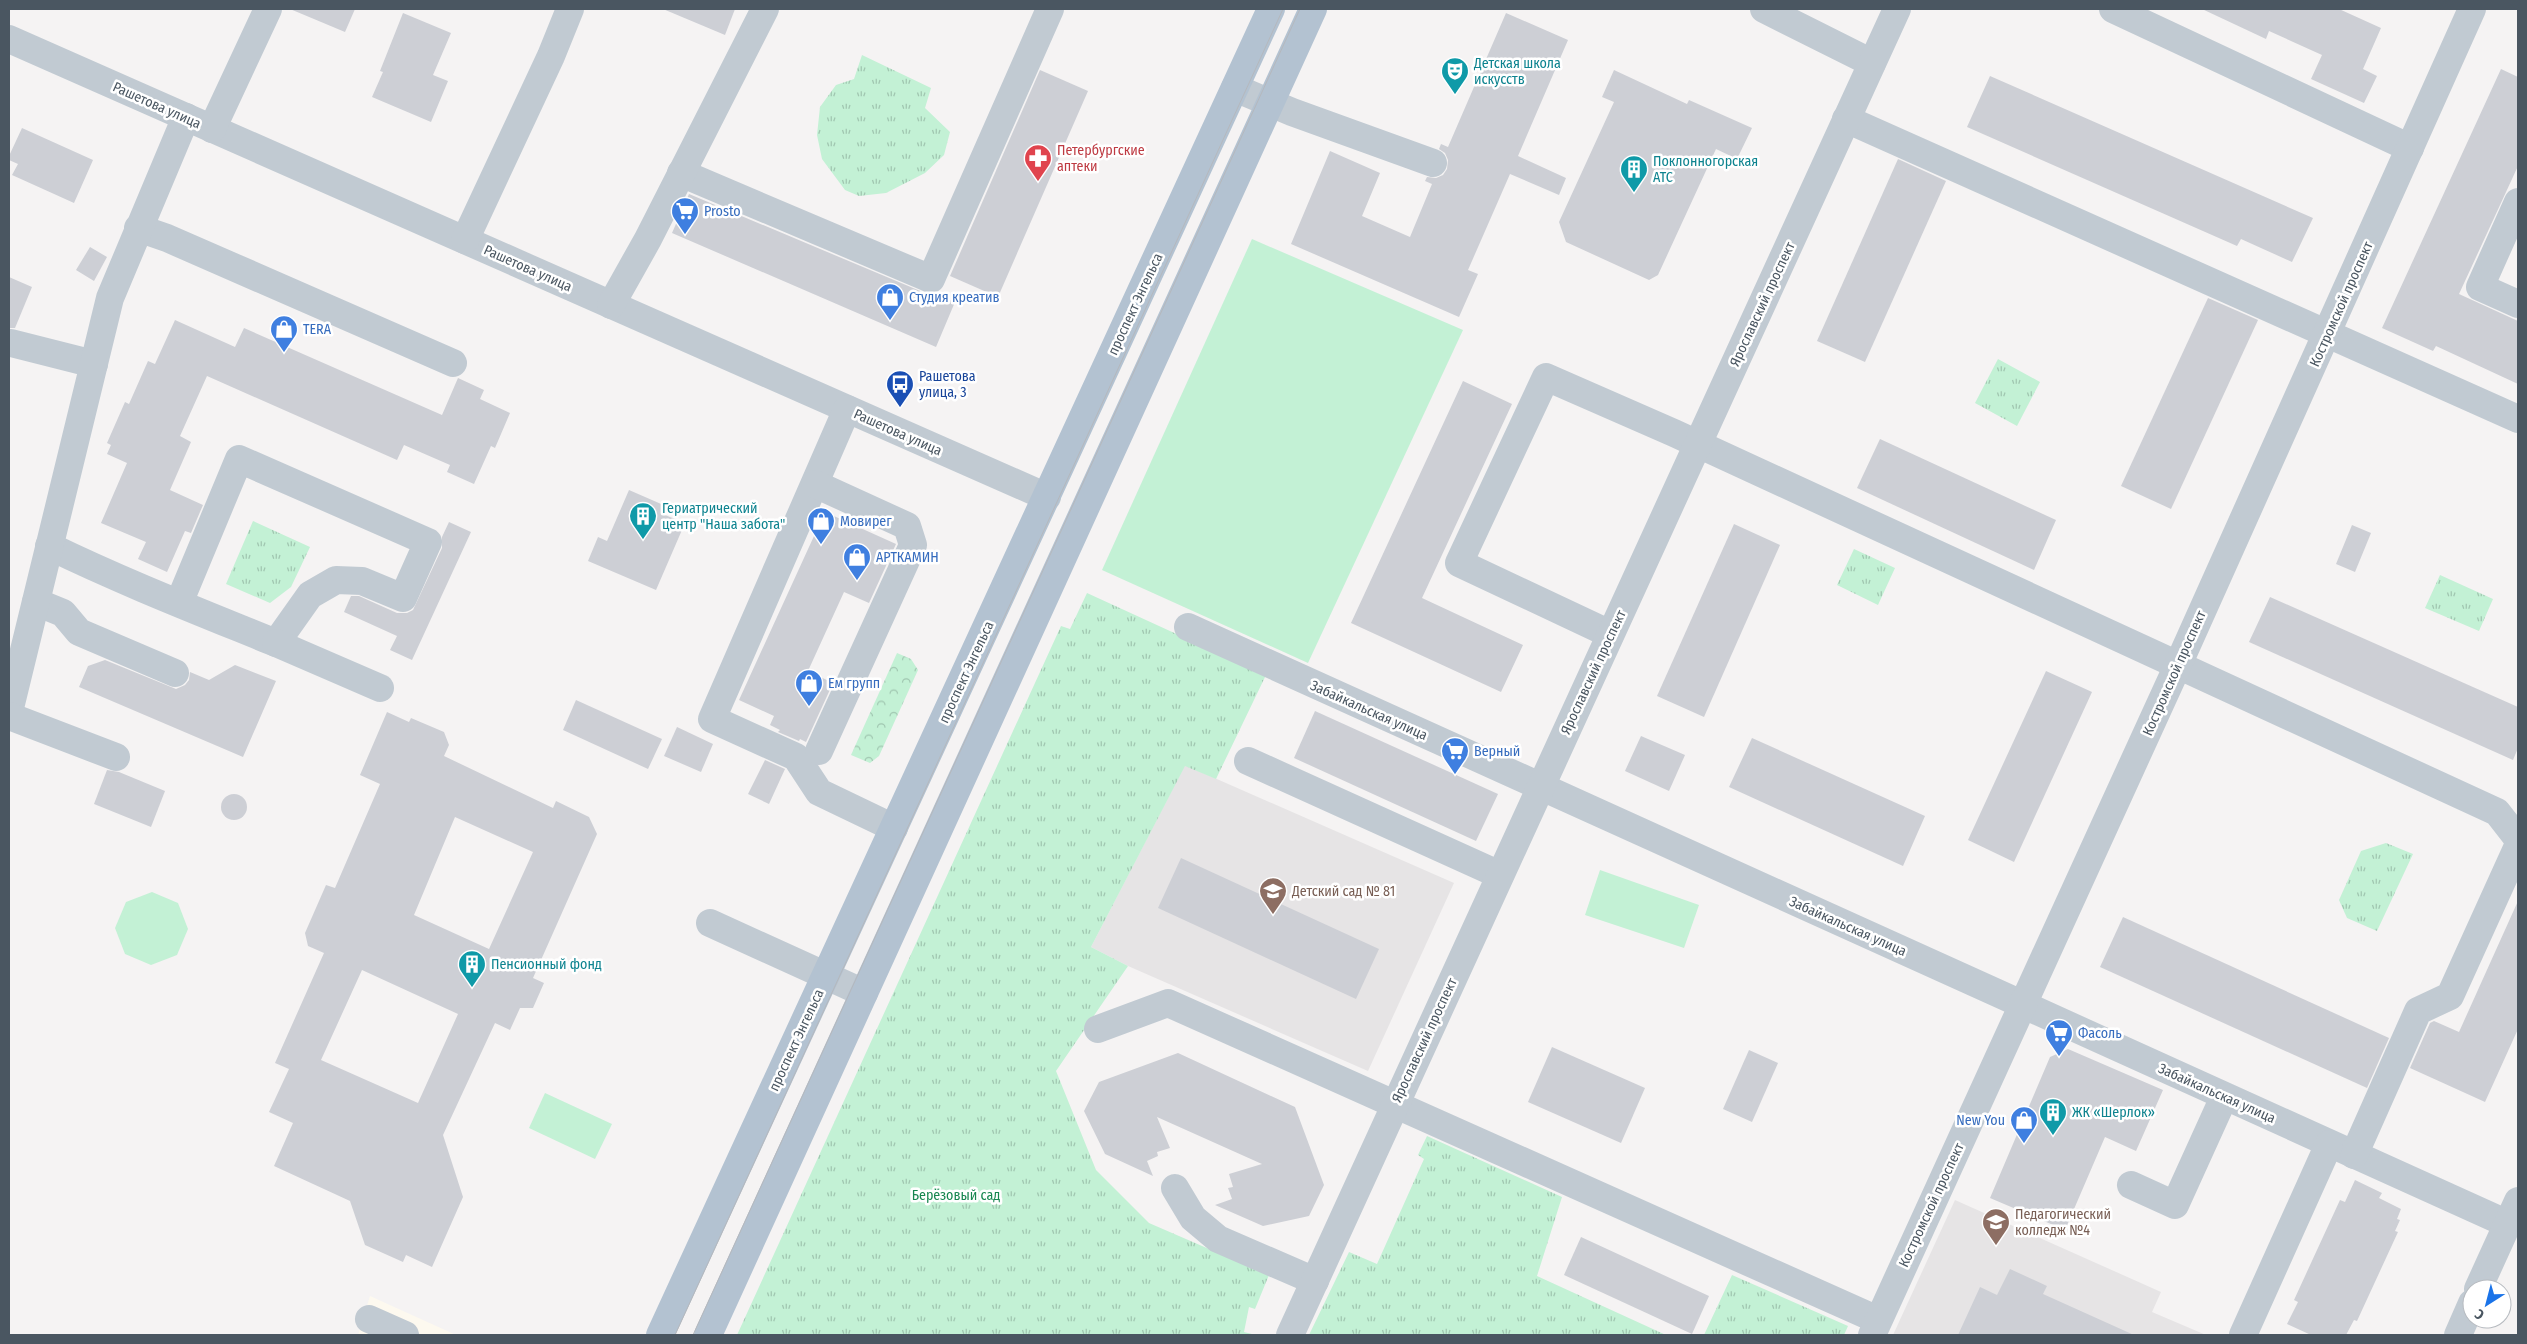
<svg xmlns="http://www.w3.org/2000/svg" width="2527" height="1344" font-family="'Fira Sans Condensed',sans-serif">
  <defs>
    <pattern id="forest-crowns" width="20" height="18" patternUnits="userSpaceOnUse" patternTransform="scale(1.25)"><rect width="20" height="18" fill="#c3f1d5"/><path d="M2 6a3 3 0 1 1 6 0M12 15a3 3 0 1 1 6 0" fill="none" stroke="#a0c6b0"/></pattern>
    <pattern id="park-tufts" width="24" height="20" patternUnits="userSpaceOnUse" patternTransform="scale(1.25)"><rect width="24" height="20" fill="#c3f1d5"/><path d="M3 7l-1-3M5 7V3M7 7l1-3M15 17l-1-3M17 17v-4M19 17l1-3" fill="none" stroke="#a0c6b0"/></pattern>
  </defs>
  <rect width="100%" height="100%" fill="#f5f3f3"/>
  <!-- commercial -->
  <polygon fill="#fdf9ef" points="370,1296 456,1335 358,1335"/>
  <!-- education -->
  <g fill="#e6e4e5">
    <polygon points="1185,765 1454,883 1368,1071 1128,966 1091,947"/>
    <polygon points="1955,1200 2161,1292 2152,1312 2206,1335 1893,1335"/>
  </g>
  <!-- green -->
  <g fill="#c3f1d5">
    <polygon points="1252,239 1463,330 1308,663 1102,570"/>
    <polygon points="1600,870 1699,905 1684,948 1585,915"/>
    <polygon points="152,892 178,903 188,929 177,955 151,965 125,954 115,928 126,902"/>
    <polygon points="545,1093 612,1124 595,1159 529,1128"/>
  </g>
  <!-- forest -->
  <polygon fill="url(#forest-crowns)" points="897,653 911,659 918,670 879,756 870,763 851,755"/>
  <!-- park -->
  <g fill="url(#park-tufts)">
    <polygon points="862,55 931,88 925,108 950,132 944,155 925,173 886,193 859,196 845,190 822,159 817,135 820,107 836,85 854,79"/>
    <polygon points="1998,359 2040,382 2017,426 1975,403"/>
    <polygon points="253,521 310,547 291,587 270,603 226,584"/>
    <polygon points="1854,549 1895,568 1878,605 1837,585"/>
    <polygon points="2440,575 2493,599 2479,631 2425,608"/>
    <polygon points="1087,593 1266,675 1216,779 1185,766 1091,947 1128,966 1056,1071 1096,1170 1149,1223 1269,1275 1255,1309 1249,1307 1244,1332 1256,1335 737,1335 1061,626 1070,629"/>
    <polygon points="2386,843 2413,854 2377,931 2347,918 2339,900 2361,851"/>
    <polygon points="1427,1136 1562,1197 1537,1276 1666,1335 1309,1335 1349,1252 1377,1264 1424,1159 1418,1155"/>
    <polygon points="1732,1275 1848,1326 1844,1335 1704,1335"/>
  </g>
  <!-- building -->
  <g fill="#cdcfd5" fill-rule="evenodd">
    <polygon points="290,9 355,9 345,32"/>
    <polygon points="663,9 735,9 725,35"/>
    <polygon points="2202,9 2339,9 2381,28 2363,69 2377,76 2364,103 2311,79 2322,55 2269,31 2266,39"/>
    <polygon points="403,13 451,33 433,75 448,81 431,122 372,97 383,72 380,71"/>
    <polygon points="1506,13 1568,40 1518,156 1566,178 1559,195 1510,174 1468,270 1478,274 1459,317 1291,244 1330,151 1380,173 1362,216 1410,237 1432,184 1425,181 1427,177 1436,178 1443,175 1447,169 1448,160 1445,153 1439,149 1441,144 1448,147"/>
    <polygon points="2501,69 2518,77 2518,166 2459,294 2518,321 2518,384 2436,346 2433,351 2382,328"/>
    <polygon points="1040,70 1088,91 998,297 950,276"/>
    <polygon points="1614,70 1687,104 1689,100 1752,128 1737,159 1716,149 1658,275 1649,280 1566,242 1559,222 1614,102 1602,97"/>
    <polygon points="1990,76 2313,218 2292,262 2241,239 2237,246 1967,127"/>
    <polygon points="22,128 93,160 74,203 12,175 18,164 9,160 9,156"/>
    <polygon points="1898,159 1946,181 1865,362 1817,341"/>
    <polygon points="689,194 925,293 935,294 955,302 936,347 672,233"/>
    <polygon points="90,247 107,257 94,281 76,270"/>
    <polygon points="9,277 32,287 15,328 9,328"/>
    <polygon points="2208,298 2258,320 2171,509 2121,486"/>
    <polygon points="175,320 235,347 244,328 442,415 458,378 484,390 480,399 510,413 495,448 491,446 474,484 447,472 450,465 404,445 397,460 207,376 180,436 191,442 170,490 203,505 191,533 185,531 167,572 138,559 146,542 101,523 127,463 107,454 111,445 107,443 125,402 129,404 148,361 155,364"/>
    <polygon points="1463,381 1512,404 1422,598 1523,645 1501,692 1351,623"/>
    <polygon points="1880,439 2056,520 2034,570 1857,488"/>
    <polygon points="629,490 668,507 665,515 685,523 656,590 588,561 598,537 607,541"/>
    <polygon points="825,512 896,544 869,603 844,592 808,671 833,683 806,742 800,739 799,741 778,732 780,730 770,725 774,716 739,700"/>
    <polygon points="449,522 471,532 412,660 390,650 397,636 344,612 351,596 359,596 397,613 407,613 413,610 442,548 442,537"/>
    <polygon points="1734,524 1780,545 1704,717 1657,696"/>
    <polygon points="2352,525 2371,533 2355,572 2336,564"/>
    <polygon points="2270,597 2518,707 2518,748 2513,760 2249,642"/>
    <polygon points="105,660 176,689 185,685 189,680 190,672 209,680 235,665 276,681 243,757 79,687 88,666"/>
    <polygon points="2046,671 2092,692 2014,862 1968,840"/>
    <polygon points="576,700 662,739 648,769 563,730"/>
    <polygon points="1315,711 1498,794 1476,841 1294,758"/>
    <path d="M387,712l22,10 2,-4 33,14 5,13 -5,11 109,52 3,-7 33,16 8,17 -64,144 11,5 -11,25h-13l-10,22 -15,-7 -52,112 20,62 -31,70 -26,-12 -3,7 -38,-17 -15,-44 -76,-35 19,-43 -24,-11 20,-43 -14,-6 49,-110 -16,-7 -3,-13 21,-48 9,3 45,-104 -20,-9zM455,817l78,35 -44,97 -75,-34zM362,970l96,44 -40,89 -97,-43z"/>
    <polygon points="677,727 713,744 701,772 664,756"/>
    <polygon points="1641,736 1685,755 1669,791 1625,771"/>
    <polygon points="1752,738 1925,816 1903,866 1729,787"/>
    <polygon points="765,760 785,769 769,804 748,794"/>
    <polygon points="107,770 119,772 165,791 151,827 94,804"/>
    <circle cx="234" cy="807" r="13"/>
    <polygon points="1181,858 1379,949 1356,999 1158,908"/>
    <polygon points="2518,901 2518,1029 2485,1102 2410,1068 2430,1023 2434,1021 2459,1032"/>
    <polygon points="2123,917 2389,1038 2367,1088 2100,967"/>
    <polygon points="1552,1047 1645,1088 1621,1143 1528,1102"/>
    <polygon points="2068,1049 2163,1090 2136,1151 2105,1137 2065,1230 1990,1198 2050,1057"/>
    <polygon points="1749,1050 1778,1063 1752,1122 1723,1109"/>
    <polygon points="1178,1053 1295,1107 1324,1185 1309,1216 1263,1226 1215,1205 1232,1199 1228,1188 1233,1187 1229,1174 1262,1164 1157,1117 1170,1148 1157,1152 1158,1156 1147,1161 1153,1176 1105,1154 1084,1111 1099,1082"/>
    <polygon points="2355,1180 2382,1193 2379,1198 2401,1209 2397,1219 2400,1220 2395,1231 2398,1232 2357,1321 2354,1320 2346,1335 2311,1335 2287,1324 2298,1302 2294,1300 2340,1200 2345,1202"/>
    <polygon points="1581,1237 1709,1296 1692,1334 1564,1275"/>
    <polygon points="2010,1269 2047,1286 2043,1294 2134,1335 1958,1335 1980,1287 1997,1295"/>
  </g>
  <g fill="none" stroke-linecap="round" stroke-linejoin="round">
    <!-- minor -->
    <g stroke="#c1cad2" stroke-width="28">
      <polyline points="1764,9 1872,63"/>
      <polyline points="2113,9 2410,148"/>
      <polyline points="9,39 1047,497"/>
      <polyline points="1235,88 1292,112 1433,163"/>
      <polyline points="1846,119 2518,419"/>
      <polyline points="212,129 268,9"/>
      <polyline points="681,173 931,279 1050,9"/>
      <polyline points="2518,202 2480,287 2518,304"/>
      <polyline points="138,228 167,238 453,363"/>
      <polyline points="465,240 551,56 570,9"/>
      <polyline points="611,305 648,239 765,9"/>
      <polyline points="11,343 94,364"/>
      <polyline points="847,409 712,719 796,757 819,792 894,828"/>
      <polyline points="815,484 907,526 913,545 819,751"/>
      <path d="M49,546c74,36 151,66 227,97l34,-48 26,-15 26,1 41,17 25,-56 -189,-83 -60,144"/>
      <polyline points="36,602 63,613 79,632 175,673"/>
      <polyline points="1188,627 2508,1224"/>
      <polyline points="1610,634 1459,563 1546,377 1674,433 2497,812 2518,839"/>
      <polyline points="276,643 380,688"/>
      <polyline points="9,712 110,298 186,117"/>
      <polyline points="9,716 116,757"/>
      <polyline points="1248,761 1500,875"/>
      <polyline points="710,923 864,993"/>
      <polyline points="1098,1029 1168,1003 1878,1320"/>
      <polyline points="2354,1155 2418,1011 2450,996 2518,846"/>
      <polyline points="2131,1185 2175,1205 2224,1097"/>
      <polyline points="1175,1188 1193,1218 1218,1239 1315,1281"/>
      <polyline points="2478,1289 2518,1201"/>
      <polyline points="369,1319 405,1335"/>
      <polyline points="1290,1335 1897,9"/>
      <polyline points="1872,1335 2178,665 2472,9"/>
      <polyline points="2243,1335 2329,1144"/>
      <polyline points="2458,1335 2472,1303"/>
    </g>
    <!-- major -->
    <g stroke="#b3c2d1" stroke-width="28">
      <polyline points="660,1335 1271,9"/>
      <polyline points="708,1335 1313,9"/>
    </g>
    <!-- tram -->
    <g stroke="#b5b8bd" stroke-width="1">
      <polyline points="675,1335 1283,9"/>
      <polyline points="693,1335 1300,9"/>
    </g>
  </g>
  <!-- icons -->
  <defs>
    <g id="theatre-pin" transform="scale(1.4375)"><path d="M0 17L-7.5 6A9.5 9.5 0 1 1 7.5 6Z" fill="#0f9aa8" stroke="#fff"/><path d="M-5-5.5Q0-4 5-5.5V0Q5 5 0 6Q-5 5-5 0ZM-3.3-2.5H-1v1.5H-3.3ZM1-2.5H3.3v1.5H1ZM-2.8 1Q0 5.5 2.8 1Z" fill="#fff"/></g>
    <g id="pharmacy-pin" transform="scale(1.4375)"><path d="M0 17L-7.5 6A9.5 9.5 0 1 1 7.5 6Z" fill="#e0444e" stroke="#fff"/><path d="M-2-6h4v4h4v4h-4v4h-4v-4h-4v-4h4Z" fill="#fff"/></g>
    <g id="building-pin" transform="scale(1.4375)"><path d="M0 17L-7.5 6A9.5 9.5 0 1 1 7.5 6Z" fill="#0f9aa8" stroke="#fff"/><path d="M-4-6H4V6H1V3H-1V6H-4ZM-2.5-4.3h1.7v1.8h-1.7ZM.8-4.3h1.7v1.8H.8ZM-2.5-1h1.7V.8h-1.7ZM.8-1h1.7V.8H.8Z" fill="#fff"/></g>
    <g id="supermarket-pin" transform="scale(1.4375)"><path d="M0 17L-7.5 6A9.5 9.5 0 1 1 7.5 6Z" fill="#3f7fe0" stroke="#fff"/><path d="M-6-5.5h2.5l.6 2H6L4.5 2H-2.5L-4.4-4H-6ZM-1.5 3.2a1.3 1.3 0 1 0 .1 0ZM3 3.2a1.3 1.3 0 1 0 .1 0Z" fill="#fff"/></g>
    <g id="shop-pin" transform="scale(1.4375)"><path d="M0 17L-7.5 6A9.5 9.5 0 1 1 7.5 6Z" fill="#3f7fe0" stroke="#fff"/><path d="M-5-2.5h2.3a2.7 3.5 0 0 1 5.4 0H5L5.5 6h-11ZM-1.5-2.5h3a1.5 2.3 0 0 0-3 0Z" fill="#fff"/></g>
    <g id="bus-pin" transform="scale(1.4375)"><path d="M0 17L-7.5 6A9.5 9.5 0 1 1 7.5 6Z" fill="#1a4fb4" stroke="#fff"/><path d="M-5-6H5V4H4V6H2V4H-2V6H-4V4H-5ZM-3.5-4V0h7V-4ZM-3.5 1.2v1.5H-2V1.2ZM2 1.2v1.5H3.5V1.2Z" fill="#fff"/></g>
    <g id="school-pin" transform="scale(1.4375)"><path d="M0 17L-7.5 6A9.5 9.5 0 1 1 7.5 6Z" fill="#8d6e63" stroke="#fff"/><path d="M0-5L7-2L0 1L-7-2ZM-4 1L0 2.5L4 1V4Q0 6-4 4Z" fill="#fff"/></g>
    <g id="university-pin" transform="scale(1.4375)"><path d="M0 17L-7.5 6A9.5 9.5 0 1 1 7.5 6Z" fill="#8d6e63" stroke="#fff"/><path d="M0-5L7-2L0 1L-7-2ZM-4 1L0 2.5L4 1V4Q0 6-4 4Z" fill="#fff"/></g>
  </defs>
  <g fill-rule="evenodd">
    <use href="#theatre-pin" x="1455" y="71"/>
    <use href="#pharmacy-pin" x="1038" y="158"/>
    <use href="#building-pin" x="1634" y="169"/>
    <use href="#supermarket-pin" x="685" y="211"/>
    <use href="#shop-pin" x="890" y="297"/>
    <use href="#shop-pin" x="284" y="329"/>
    <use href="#bus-pin" x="900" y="384"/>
    <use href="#building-pin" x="643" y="516"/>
    <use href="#shop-pin" x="821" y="521"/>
    <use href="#shop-pin" x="857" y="557"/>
    <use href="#shop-pin" x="809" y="683"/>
    <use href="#supermarket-pin" x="1455" y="751"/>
    <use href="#school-pin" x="1273" y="891"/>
    <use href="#building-pin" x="472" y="964"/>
    <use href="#supermarket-pin" x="2059" y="1033"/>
    <use href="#building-pin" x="2053" y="1112"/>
    <use href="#shop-pin" x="2024" y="1120"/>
    <use href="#university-pin" x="1996" y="1222"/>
  </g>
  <g text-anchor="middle" stroke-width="5" stroke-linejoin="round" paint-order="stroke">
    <!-- culture labels -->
    <g font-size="14" fill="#0d838f" stroke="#fff" text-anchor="start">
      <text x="1474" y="68">Детская школа<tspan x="1474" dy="16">искусств</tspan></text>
      <text x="1653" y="166">Поклонногорская<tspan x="1653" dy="16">АТС</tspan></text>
      <text x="662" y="513">Гериатрический<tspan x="662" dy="16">центр "Наша забота"</tspan></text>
      <text x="491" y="969">Пенсионный фонд</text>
      <text x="2072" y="1117">ЖК «Шерлок»</text>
    </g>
    <!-- street labels -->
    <g font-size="14" fill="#4a5661" stroke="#fff">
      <text transform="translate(157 105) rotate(24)" y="5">Рашетова улица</text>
      <text transform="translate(528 268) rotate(24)" y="5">Рашетова улица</text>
      <text transform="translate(1135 304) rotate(-65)" y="5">проспект Энгельса</text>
      <text transform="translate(1762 304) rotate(-65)" y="5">Ярославский проспект</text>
      <text transform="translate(2341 304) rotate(-66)" y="5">Костромской проспект</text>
      <text transform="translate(898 432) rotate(24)" y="5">Рашетова улица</text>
      <text transform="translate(966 672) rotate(-65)" y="5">проспект Энгельса</text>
      <text transform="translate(1593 672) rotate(-65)" y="5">Ярославский проспект</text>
      <text transform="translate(2174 673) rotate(-66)" y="5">Костромской проспект</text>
      <text transform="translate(1369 710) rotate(24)" y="5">Забайкальская улица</text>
      <text transform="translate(1848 926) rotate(24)" y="5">Забайкальская улица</text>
      <text transform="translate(796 1040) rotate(-65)" y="5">проспект Энгельса</text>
      <text transform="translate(1424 1040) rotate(-65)" y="5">Ярославский проспект</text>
      <text transform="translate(2217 1093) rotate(24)" y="5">Забайкальская улица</text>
      <text transform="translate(1931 1205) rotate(-65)" y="5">Костромской проспект</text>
    </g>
    <!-- health labels -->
    <g font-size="14" fill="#be3a42" stroke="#fff" text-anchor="start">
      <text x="1057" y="155">Петербургские<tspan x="1057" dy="16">аптеки</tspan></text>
    </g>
    <!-- shop labels -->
    <g font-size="14" fill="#366cbe" stroke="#fff" text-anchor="start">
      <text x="704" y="216">Prosto</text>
      <text x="909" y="302">Студия креатив</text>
      <text x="303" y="334">TERA</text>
      <text x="840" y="526">Мовирег</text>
      <text x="876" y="562">АРТКАМИН</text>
      <text x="828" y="688">Ем групп</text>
      <text x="1474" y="756">Верный</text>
      <text x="2078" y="1038">Фасоль</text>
      <text x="2005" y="1125" text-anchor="end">New You</text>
    </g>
    <!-- transit labels -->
    <g font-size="14" fill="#164399" stroke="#fff" text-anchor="start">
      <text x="919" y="381">Рашетова<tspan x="919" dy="16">улица, 3</tspan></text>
    </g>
    <!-- education labels -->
    <g font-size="14" fill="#785e54" stroke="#fff" text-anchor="start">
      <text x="1292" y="896">Детский сад № 81</text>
      <text x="2015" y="1219">Педагогический<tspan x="2015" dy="16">колледж №4</tspan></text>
    </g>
    <!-- park labels -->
    <g font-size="14" fill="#17864f" stroke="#fff">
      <text x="956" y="1200">Берёзовый сад</text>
    </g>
  </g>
  <!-- border -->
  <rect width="2527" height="1344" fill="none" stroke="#4a5661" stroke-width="20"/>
  <!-- north arrow -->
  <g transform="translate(2487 1304) rotate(216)"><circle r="24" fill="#ffffff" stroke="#b7bbc0"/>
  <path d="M0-4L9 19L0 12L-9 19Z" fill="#1a73e8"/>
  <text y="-8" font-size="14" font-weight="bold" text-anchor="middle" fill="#4a5661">С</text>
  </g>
</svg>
